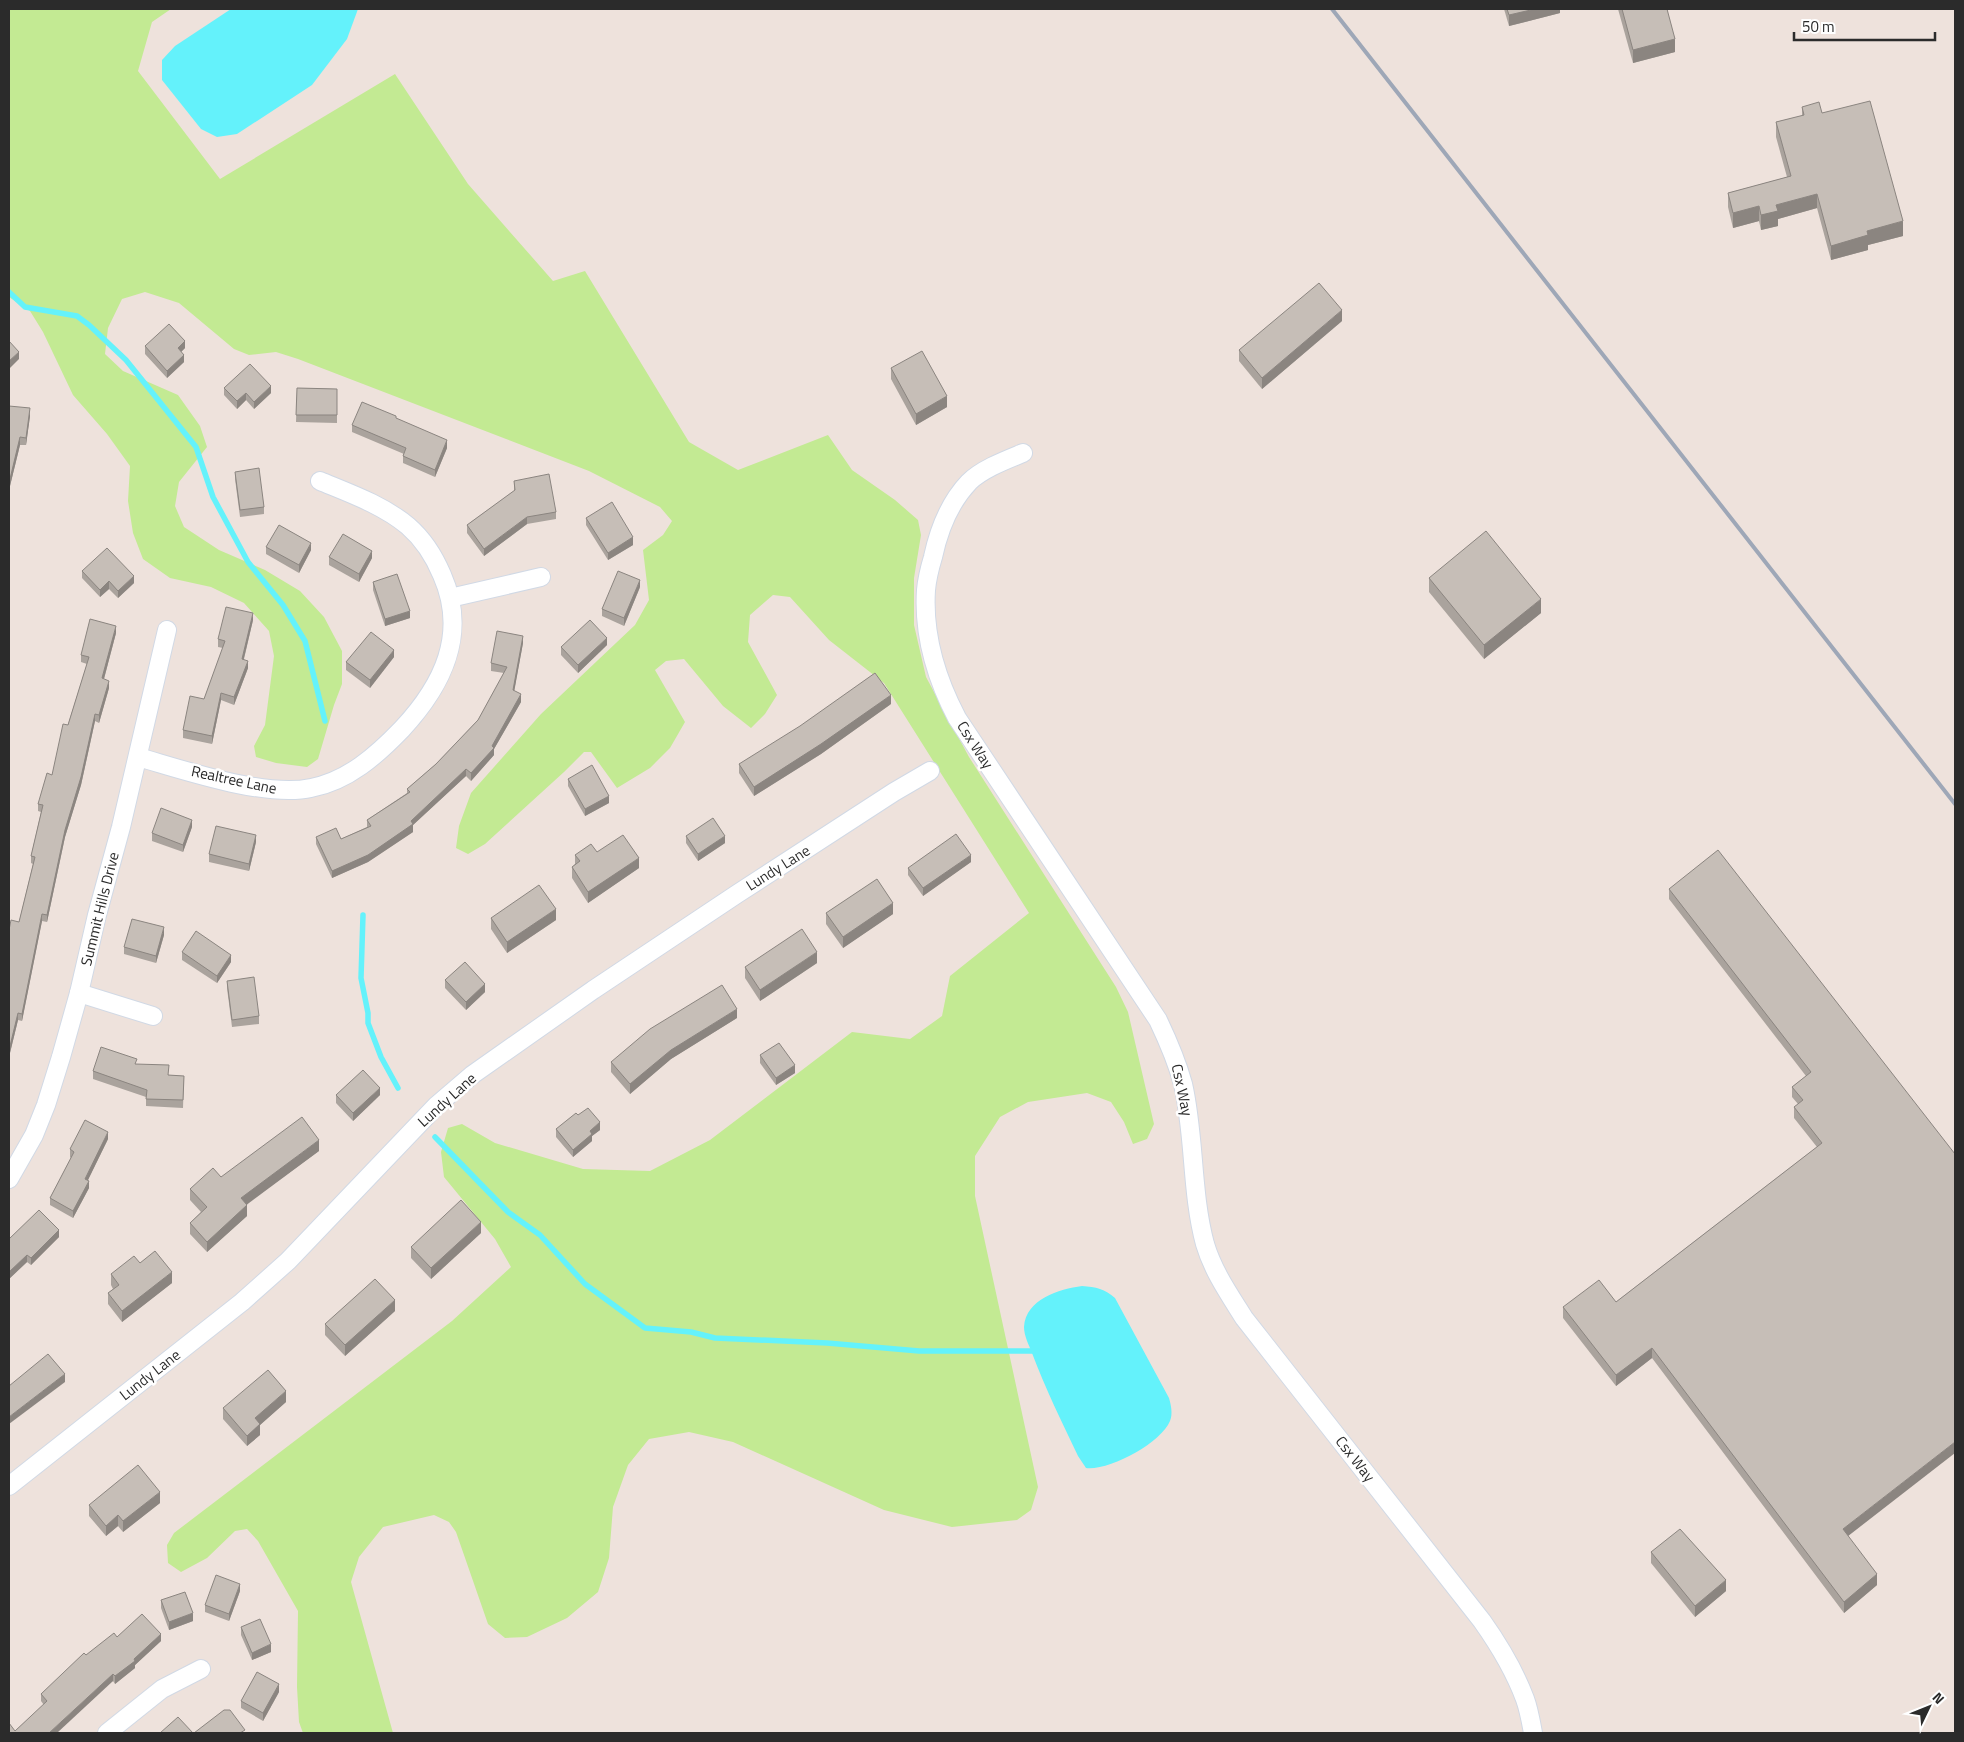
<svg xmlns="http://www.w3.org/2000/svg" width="1964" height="1742" font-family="'Titillium Web',sans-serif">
  <rect width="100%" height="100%" fill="#eee2dc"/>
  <!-- green -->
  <polygon fill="#c3ea93" points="9,9 171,9 152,22 138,71 220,179 395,74 468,184 553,281 585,271 689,442 738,470 828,435 852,470 895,500 918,520 921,535 914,578 914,625 926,677 969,757 1116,987 1128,1012 1154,1124 1147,1139 1133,1144 1124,1122 1111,1102 1087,1093 1028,1102 1000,1117 975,1156 975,1196 1038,1487 1031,1510 1017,1520 952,1527 884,1510 733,1442 689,1432 649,1439 628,1465 613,1507 609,1558 598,1592 567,1618 527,1637 505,1638 488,1624 456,1532 449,1522 434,1515 383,1527 359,1557 351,1582 393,1733 303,1733 299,1722 297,1687 298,1611 258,1541 247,1529 235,1531 207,1558 181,1572 168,1563 167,1545 174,1533 452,1321 511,1267 495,1239 444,1177 441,1152 448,1128 462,1124 495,1143 583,1169 650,1171 710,1140 852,1032 910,1039 942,1016 950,976 1029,913 884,683 829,640 790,597 773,595 750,615 748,642 777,695 765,714 751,728 723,706 684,659 666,661 655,670 685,722 670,748 650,768 617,788 591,752 584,752 564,772 485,844 468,854 456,848 459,826 471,793 541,714 635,625 649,600 643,550 663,535 672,521 660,507 589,471 298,359 276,352 249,355 234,349 179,303 145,292 122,299 108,328 105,354 123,371 178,395 200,426 207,447 179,482 175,506 184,527 219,550 265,570 300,591 324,617 342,651 342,684 334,705 318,759 307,767 276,763 256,757 254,746 265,725 274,656 269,631 244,603 211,587 170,578 143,559 133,533 128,501 130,466 107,434 73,395 43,332 30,311 9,297"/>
  <!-- water -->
  <g fill="#64f2fb">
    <polygon points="231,9 358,9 347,39 312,85 237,134 217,137 201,129 162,80 162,60 175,46"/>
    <path d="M1082,1286c14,1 23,3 33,12l54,100c2,7 4,16 1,23 -9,22 -61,50 -84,47l-8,-12c-16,-34 -33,-68 -46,-103 -3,-8 -8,-17 -8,-26 2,-28 35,-38 58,-41z"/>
  </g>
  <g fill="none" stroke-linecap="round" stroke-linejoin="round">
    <!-- stream -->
    <g stroke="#64f2fb" stroke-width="5.5">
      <polyline points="9,292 25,307 77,316 89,325 126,360 196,447 213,497 248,562 283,605 305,641 325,721"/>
      <polyline points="363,915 361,978 368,1013 368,1023 381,1057 398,1088"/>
      <polyline points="435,1137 508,1212 540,1235 585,1284 645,1328 691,1332 715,1338 827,1343 919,1351 1037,1351"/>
    </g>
    <!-- minor casing -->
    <g stroke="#d1d9e5" stroke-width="20">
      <g id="minor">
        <path d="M1023,453c-17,7 -41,16 -54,29 -20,21 -30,47 -36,75 -3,10 -6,22 -7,33 -3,46 10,88 31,128l201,302c10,21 19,42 25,64 12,52 8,108 22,160 8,27 24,50 39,74l238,303c17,24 33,51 43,78 4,11 6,23 8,34"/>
        <polyline points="450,598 541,577"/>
        <path d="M138,757c46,13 127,41 173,31 37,-7 66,-33 91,-59 41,-44 66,-95 40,-154 -8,-19 -19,-36 -34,-49 -25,-21 -59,-33 -88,-45"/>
        <polyline points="79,993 153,1016"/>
        <polyline points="9,1179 34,1135 46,1105 61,1057 79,993 97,915 121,827 167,630"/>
        <polyline points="9,1486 242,1302 288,1261 437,1105 472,1075 593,990 737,894 894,792 930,771"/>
        <polyline points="107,1733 162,1689 201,1669"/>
      </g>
    </g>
    <!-- minor -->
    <use href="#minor" stroke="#fff" stroke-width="18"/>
    <!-- rail -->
    <polyline stroke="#9ea7b7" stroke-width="4" points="1332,9 1955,804"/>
  </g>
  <!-- wall -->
  <g fill="#aaa39d">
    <polygon points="1504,9 1560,9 1560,13 1509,26"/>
    <polygon points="1618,9 1667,9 1675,52 1633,63"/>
    <polygon points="1802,107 1822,113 1903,236 1868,245 1868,250 1831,260 1817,208 1778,219 1778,226 1761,230 1759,221 1733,228 1728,207 1728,193 1787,177 1776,137 1776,122 1802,116"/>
    <polygon points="1342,321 1262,389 1239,361 1239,350"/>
    <polygon points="145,346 185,348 181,352 184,362 167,378 145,354"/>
    <polygon points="891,368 947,407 916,425 891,379"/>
    <polygon points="224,388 271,393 254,409 246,400 237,409 224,395"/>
    <polygon points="297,388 337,389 337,423 296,422"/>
    <polygon points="9,406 30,416 26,445 20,445 9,490"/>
    <polygon points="396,418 447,448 435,477 403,463 403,456 404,454 352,432 352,425"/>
    <polygon points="235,472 264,507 264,514 240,517 235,479"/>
    <polygon points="514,481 556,512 556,519 527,524 484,556 467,533 467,525 514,491"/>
    <polygon points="586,518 633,545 608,560 586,525"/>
    <polygon points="266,547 311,550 299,573 266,554"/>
    <polygon points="329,557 372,558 359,582 329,565"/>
    <polygon points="82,571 134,583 118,598 109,589 100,597 82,578"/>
    <polygon points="1429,578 1541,613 1484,659 1429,592"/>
    <polygon points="373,582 410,618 385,626 373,590"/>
    <polygon points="640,587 624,626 602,616 602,609"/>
    <polygon points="253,620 244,659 248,668 234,705 221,700 212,744 183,738 183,730 204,699 223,648 218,647 218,639"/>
    <polygon points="116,633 104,679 109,688 99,723 95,721 81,785 65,837 47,922 42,921 22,1021 18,1020 9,1057 9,930 19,922 33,864 31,863 31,856 41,812 38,811 38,804 52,775 87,664 81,662 81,655"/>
    <polygon points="523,643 514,691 521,702 494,749 494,755 471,781 466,776 413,825 413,832 368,862 332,878 316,844 316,837 341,839 367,827 367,820 407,793 407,789 436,764 478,720 504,673 491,671 491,663"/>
    <polygon points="607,645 578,673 561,655 561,647"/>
    <polygon points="394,657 370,688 346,670 346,662"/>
    <polygon points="891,704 821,754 754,796 739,773 739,764"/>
    <polygon points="568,779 609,803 585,816 568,786"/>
    <polygon points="192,827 183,852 152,841 152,833"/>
    <polygon points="686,836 725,843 698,861 686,843"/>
    <polygon points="256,842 249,871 209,862 209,854"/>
    <polygon points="575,855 639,868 588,903 572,878 572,867 575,864"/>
    <polygon points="971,862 923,896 908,875 908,868"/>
    <polygon points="1669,889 1955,1154 1848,1536 1877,1585 1844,1613 1652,1358 1616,1386 1563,1318 1563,1307 1616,1302 1817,1147 1794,1118 1794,1107 1798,1104 1792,1097 1792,1087 1806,1076 1669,899"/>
    <polygon points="826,913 893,914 843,948 826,924"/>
    <polygon points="491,918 556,920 507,953 491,929"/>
    <polygon points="164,935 156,963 124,954 124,947"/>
    <polygon points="182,952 231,962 217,983 182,960"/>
    <polygon points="817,963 760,1001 745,978 745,967"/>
    <polygon points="445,980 485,992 466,1010 445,988"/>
    <polygon points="227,981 259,1016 259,1024 232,1027 227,988"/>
    <polygon points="737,1018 671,1059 630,1094 611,1072 611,1062"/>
    <polygon points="760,1055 795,1073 776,1085 760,1063"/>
    <polygon points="137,1064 169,1075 184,1076 183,1108 146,1106 146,1097 93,1079 93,1071"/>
    <polygon points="336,1095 380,1095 353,1121 336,1103"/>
    <polygon points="578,1115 600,1130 592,1136 592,1141 573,1157 556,1137 556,1129"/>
    <polygon points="108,1139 88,1180 89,1188 73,1218 50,1205 50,1198 71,1158 70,1157 70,1149"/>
    <polygon points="319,1151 246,1204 247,1216 207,1252 190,1234 190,1223 201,1212 190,1200 190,1189 221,1177"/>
    <polygon points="481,1233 431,1279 411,1258 411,1247"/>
    <polygon points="59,1237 31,1265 27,1262 9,1279 9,1239"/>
    <polygon points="140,1263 172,1283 122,1322 108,1304 108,1293 113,1289 111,1285 111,1274"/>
    <polygon points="395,1311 345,1356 325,1335 325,1324"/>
    <polygon points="286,1402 260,1425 260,1435 247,1446 223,1419 223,1408"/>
    <polygon points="160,1503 123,1532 118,1526 106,1536 89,1516 89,1505"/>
    <polygon points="1651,1552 1726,1591 1695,1617 1651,1563"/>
    <polygon points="240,1591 229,1621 205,1612 205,1605"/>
    <polygon points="161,1600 193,1621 169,1630 161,1608"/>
    <polygon points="241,1627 271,1652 252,1660 241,1635"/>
    <polygon points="117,1637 161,1641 135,1665 135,1668 115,1684 113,1681 15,1731 44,1705 41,1701 41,1694 86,1655"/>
    <polygon points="279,1692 263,1721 241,1708 241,1701"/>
  </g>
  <!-- shaded-wall -->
  <g fill="#8b8580">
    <polygon points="1535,9 1560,9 1560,13 1509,26 1509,15"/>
    <polygon points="1675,39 1675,52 1633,63 1633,50"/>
    <polygon points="1817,194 1817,208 1778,219 1778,226 1761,230 1761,215 1776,205"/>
    <polygon points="1759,206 1759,221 1733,228 1733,213"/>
    <polygon points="1903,221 1903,236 1868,245 1868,250 1831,260 1831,246 1867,231"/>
    <polygon points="1342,310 1342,321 1262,389 1262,378"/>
    <polygon points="185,341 185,348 178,355 178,348"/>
    <polygon points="19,352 19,359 9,369 9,361"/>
    <polygon points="184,355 184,362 167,378 167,371"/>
    <polygon points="271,386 271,393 254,409 254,402"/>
    <polygon points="246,393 246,400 237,409 237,401"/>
    <polygon points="947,396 947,407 916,425 916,414"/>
    <polygon points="30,408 30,416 26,445 26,438"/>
    <polygon points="20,437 20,445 9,490 9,483"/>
    <polygon points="447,440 447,448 435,477 435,470"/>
    <polygon points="527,517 527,524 484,556 484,549"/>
    <polygon points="633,537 633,545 608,560 608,553"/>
    <polygon points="311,543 311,550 299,573 299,565"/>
    <polygon points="372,551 372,558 359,582 359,574"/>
    <polygon points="134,576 134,583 118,598 118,591"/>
    <polygon points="640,580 640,587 624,626 624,618"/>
    <polygon points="109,581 109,589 100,597 100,590"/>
    <polygon points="1541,599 1541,613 1484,659 1484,645"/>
    <polygon points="410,611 410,618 385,626 385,619"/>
    <polygon points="253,613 253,620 242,666 242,659"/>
    <polygon points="116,626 116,633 102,686 102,678"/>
    <polygon points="523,636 523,643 513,698 513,690"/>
    <polygon points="607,638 607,645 578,673 578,665"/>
    <polygon points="394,650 394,657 370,688 370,680"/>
    <polygon points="248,661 248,668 234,705 234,697"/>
    <polygon points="109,681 109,688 99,723 99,715"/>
    <polygon points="221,693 221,700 212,744 212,736"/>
    <polygon points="521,694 521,702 494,749 494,755 471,781 471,773 492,746"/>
    <polygon points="891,695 891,704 821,754 754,796 754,787"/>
    <polygon points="95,714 95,721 81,785 65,837 47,922 47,915 65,830"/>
    <polygon points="466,769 466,776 413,825 413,832 368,862 332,878 332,871 411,821"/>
    <polygon points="609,796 609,803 585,816 585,809"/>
    <polygon points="192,820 192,827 183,852 183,845"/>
    <polygon points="256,835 256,842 249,871 249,864"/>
    <polygon points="725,836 725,843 698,861 698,854"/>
    <polygon points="971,855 971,862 923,896 923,888"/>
    <polygon points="639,858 639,868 588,903 588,892"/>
    <polygon points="893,903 893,914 843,948 843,937"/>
    <polygon points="556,909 556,920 507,953 507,942"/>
    <polygon points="42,914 42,921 22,1021 22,1014"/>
    <polygon points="164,927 164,935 156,963 156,956"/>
    <polygon points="817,952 817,963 760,1001 760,990"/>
    <polygon points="231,955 231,962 217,983 217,976"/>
    <polygon points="485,984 485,992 466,1010 466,1002"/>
    <polygon points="737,1009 737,1018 671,1059 630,1094 630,1084 671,1050"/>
    <polygon points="18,1013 18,1020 9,1057 9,1050"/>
    <polygon points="795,1065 795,1073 776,1085 776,1078"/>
    <polygon points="380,1088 380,1095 353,1121 353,1113"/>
    <polygon points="600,1122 600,1130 592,1136 592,1141 573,1157 573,1150 590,1131"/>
    <polygon points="108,1132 108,1139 85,1186 85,1179"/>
    <polygon points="319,1140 319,1151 241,1209 241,1198"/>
    <polygon points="89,1181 89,1188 73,1218 73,1211"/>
    <polygon points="247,1205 247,1216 207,1252 207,1242"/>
    <polygon points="481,1222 481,1233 431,1279 431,1268"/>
    <polygon points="59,1230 59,1237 31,1265 31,1258"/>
    <polygon points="27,1255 27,1262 9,1279 9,1272"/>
    <polygon points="172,1272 172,1283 122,1322 122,1311"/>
    <polygon points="395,1300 395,1311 345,1356 345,1345"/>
    <polygon points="1652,1348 1652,1358 1616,1386 1616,1375"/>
    <polygon points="65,1374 65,1382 9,1424 9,1417"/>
    <polygon points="286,1391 286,1402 260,1425 260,1435 247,1446 247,1436 255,1418"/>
    <polygon points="1955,1442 1955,1453 1843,1540 1843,1529"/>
    <polygon points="160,1492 160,1503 123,1532 123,1521"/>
    <polygon points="118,1515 118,1526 106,1536 106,1526"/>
    <polygon points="1877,1574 1877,1585 1844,1613 1844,1602"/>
    <polygon points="1726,1580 1726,1591 1695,1617 1695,1606"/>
    <polygon points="240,1584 240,1591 229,1621 229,1614"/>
    <polygon points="193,1613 193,1621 169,1630 169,1622"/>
    <polygon points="161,1634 161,1641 135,1665 135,1668 115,1684 115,1676"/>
    <polygon points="271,1644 271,1652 252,1660 252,1653"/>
    <polygon points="113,1674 113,1681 57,1733 49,1733"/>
    <polygon points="279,1684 279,1692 263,1721 263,1713"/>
  </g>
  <!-- building -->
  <g fill="#c6beb7" stroke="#8b8580">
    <polygon points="1507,9 1535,9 1509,15"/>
    <polygon points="1622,9 1667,9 1675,39 1633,50"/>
    <polygon points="1870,101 1903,221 1867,231 1868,235 1831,246 1817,194 1776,205 1778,211 1761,215 1759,206 1733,213 1728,193 1791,176 1776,122 1804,115 1802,107 1819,102 1822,113"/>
    <polygon points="1319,283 1342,310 1262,378 1239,350"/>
    <polygon points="169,324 185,341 178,348 184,355 167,371 145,346"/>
    <polygon points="9,341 19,352 9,361"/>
    <polygon points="922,351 947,396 916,414 891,368"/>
    <polygon points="250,364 271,386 254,402 246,393 237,401 224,388"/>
    <polygon points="297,388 337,389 337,415 296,415"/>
    <polygon points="362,402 396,416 396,418 447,440 435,470 403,456 406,448 352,425"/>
    <polygon points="9,406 30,408 26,438 20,437 9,483"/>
    <polygon points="259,468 264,507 240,510 235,472"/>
    <polygon points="549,474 556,512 527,517 484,549 467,525 515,490 514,481"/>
    <polygon points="612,502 633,537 608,553 586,518"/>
    <polygon points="279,525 311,543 299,565 266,547"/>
    <polygon points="1486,531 1541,599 1484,645 1429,578"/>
    <polygon points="343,534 372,551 359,574 329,557"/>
    <polygon points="107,548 134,576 118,591 109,581 100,590 82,571"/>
    <polygon points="618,571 640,580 624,618 602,609"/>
    <polygon points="397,574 410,611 385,619 373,582"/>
    <polygon points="226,607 253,613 242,659 248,661 234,697 221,693 212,736 183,730 190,696 204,699 225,641 218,639"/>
    <polygon points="90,619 116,626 102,678 109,681 99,715 95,714 81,777 65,830 47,915 42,914 22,1014 18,1013 9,1050 9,930 11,920 19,922 35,857 31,856 43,805 38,804 47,773 52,775 63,724 68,725 89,657 81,655"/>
    <polygon points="590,620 607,638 578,665 561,647"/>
    <polygon points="497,631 523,636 513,690 521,694 492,746 494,748 471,773 466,769 411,821 413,824 368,855 332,871 316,837 336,828 341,839 371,826 367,820 410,792 407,789 436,764 478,720 507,667 491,663"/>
    <polygon points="371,632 394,650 370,680 346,662"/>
    <polygon points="875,673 891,695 821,744 754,787 739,764 800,726"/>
    <polygon points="592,765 609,796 585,809 568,779"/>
    <polygon points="161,808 192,820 183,845 152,833"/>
    <polygon points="713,818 725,836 698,854 686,836"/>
    <polygon points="216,826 256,835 249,864 209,854"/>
    <polygon points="956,834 971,855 923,888 908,868"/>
    <polygon points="623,835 639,858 588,892 572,867 580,861 575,855 591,844 597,852"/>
    <polygon points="1718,850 1955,1154 1955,1442 1843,1529 1877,1574 1844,1602 1652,1348 1616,1375 1563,1307 1599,1280 1616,1302 1822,1143 1794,1107 1803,1100 1792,1087 1811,1072 1669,889"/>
    <polygon points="877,879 893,903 843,937 826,913"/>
    <polygon points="539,885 556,909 507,942 491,918"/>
    <polygon points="132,919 164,927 156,956 124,947"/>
    <polygon points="802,929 817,952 760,990 745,967"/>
    <polygon points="196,931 231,955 217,976 182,952"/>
    <polygon points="465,962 485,984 466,1002 445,980"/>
    <polygon points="254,977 259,1016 232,1020 227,981"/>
    <polygon points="722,985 737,1009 671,1050 630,1084 611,1062 650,1029"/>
    <polygon points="779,1043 795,1065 776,1078 760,1055"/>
    <polygon points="101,1047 137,1059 135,1064 169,1065 168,1075 184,1076 183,1100 146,1099 147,1090 93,1071"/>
    <polygon points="363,1070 380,1088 353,1113 336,1095"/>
    <polygon points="588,1108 600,1122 590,1131 592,1134 573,1150 556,1129 576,1113 578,1115"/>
    <polygon points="302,1117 319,1140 241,1198 247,1205 207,1242 190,1223 207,1207 190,1189 213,1168 221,1177"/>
    <polygon points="85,1120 108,1132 85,1179 89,1181 73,1211 50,1198 74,1152 70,1149"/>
    <polygon points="461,1200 481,1222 431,1268 411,1247"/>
    <polygon points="39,1210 59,1230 31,1258 27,1255 9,1272 9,1239"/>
    <polygon points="155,1251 172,1272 122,1311 108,1293 119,1285 111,1274 134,1256 140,1263"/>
    <polygon points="375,1279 395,1300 345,1345 325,1324"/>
    <polygon points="48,1354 65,1374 9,1417 9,1386"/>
    <polygon points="268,1370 286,1391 255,1418 260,1424 247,1436 223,1408"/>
    <polygon points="138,1465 160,1492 123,1521 118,1515 106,1526 89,1505"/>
    <polygon points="1680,1529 1726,1580 1695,1606 1651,1552"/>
    <polygon points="216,1575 240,1584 229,1614 205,1605"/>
    <polygon points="185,1592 193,1613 169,1622 161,1600"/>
    <polygon points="142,1614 161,1634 134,1659 135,1661 115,1676 113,1674 49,1733 9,1733 9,1723 15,1731 47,1701 41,1694 84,1653 86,1655 114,1633 117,1637"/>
    <polygon points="260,1619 271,1644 252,1653 241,1627"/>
    <polygon points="257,1672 279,1684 263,1713 241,1701"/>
    <polygon points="224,1710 230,1710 245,1730 240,1733 194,1733"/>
    <polygon points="178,1717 193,1733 160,1733"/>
  </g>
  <g text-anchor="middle" stroke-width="5" stroke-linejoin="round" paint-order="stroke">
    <!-- street labels -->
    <g font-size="15" fill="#2b2b2b" stroke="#fff">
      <text transform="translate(975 745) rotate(57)" y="5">Csx Way</text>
      <text transform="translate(234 780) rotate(12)" y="5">Realtree Lane</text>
      <text transform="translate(778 868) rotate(-32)" y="5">Lundy Lane</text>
      <text transform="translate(100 909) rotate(-76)" y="5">Summit Hills Drive</text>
      <text transform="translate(1182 1090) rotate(78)" y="5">Csx Way</text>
      <text transform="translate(447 1100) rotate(-42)" y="5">Lundy Lane</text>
      <text transform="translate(150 1375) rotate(-38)" y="5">Lundy Lane</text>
      <text transform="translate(1355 1459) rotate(52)" y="5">Csx Way</text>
    </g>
  </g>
  <!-- border -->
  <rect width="1964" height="1742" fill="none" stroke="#2b2b2b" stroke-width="20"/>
  <!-- north arrow -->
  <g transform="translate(1929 1707) rotate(47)" stroke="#ffffff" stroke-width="4" paint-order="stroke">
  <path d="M0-4L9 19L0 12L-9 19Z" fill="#2b2b2b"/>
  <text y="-8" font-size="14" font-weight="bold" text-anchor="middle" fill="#2b2b2b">N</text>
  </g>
  <!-- scale -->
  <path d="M1794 32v8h141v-8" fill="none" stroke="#2b2b2b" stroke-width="2.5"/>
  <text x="1802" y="32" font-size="15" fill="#2b2b2b" stroke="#ffffff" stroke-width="4" paint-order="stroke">50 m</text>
</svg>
